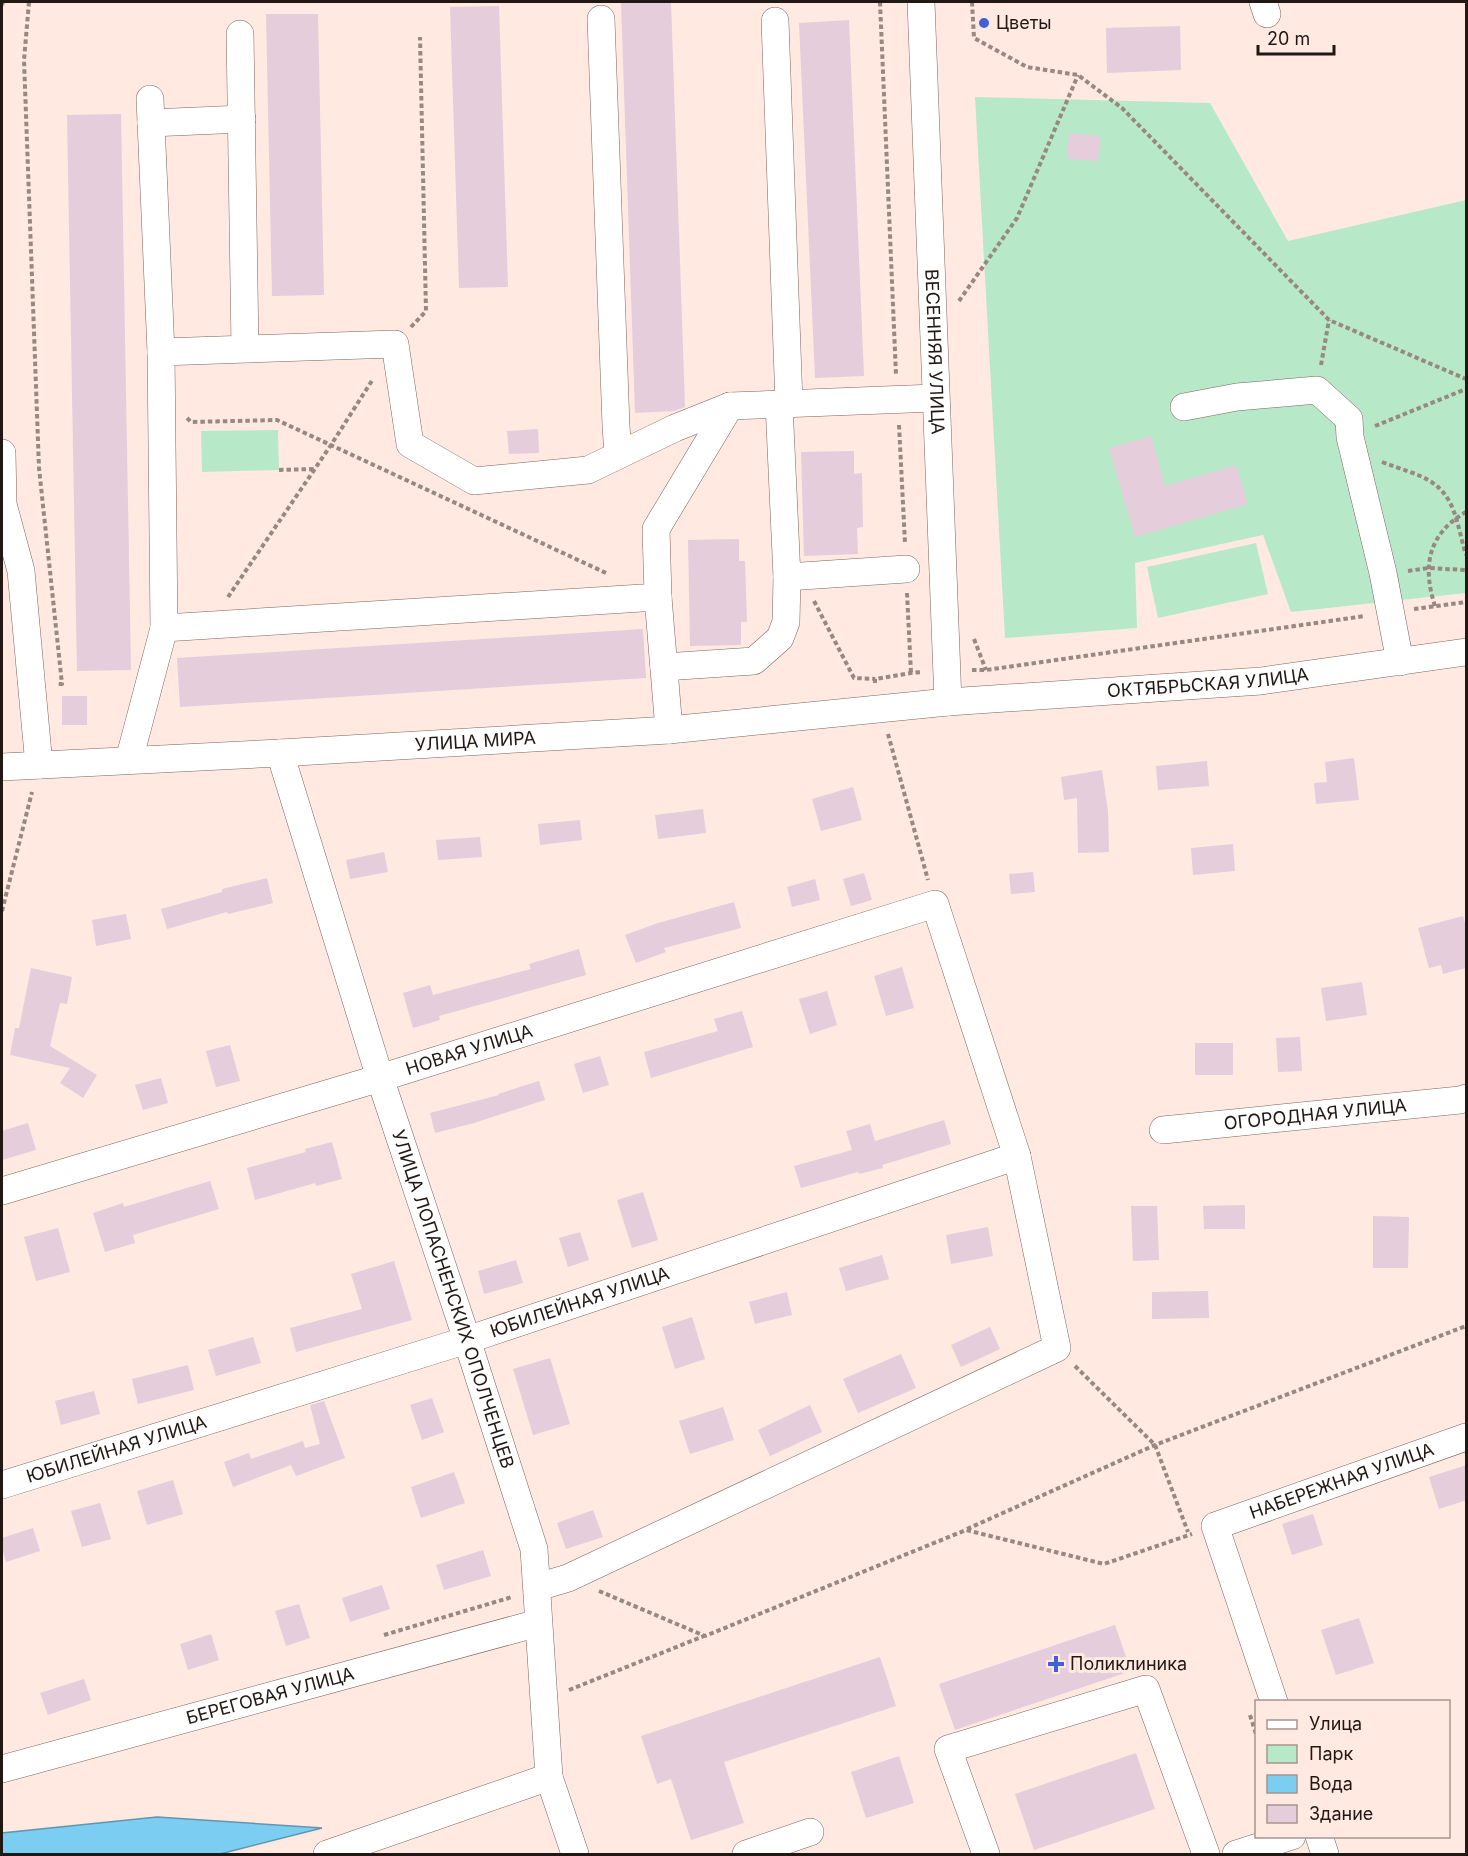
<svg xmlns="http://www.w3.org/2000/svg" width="1468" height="1856" font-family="Inter,sans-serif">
  <rect width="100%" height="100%" fill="#ffe9e1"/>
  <!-- green -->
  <g fill="#b7e9c8">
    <polygon points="975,97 1210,103 1288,241 1466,200 1466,593 1291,612 1263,535 1135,563 1137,628 1005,638"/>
    <polygon points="278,430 279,470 202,472 201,431"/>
    <polygon points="1256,543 1268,594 1158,618 1147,567"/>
  </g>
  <!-- water -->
  <polygon fill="#7bcdf2" stroke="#6097af" stroke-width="1.5" points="157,1817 322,1828 220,1854 2,1854 2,1833"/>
  <!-- building -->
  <g fill="#e5cddc">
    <polygon points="671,2 685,407 674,411 635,413 621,3"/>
    <polygon points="499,6 508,287 459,288 450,7"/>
    <polygon points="266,14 318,14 324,295 272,296"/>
    <polygon points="849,20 864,376 815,378 799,23"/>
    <polygon points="1180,26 1181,70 1107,73 1106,28"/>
    <polygon points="121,114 131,670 77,671 67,115"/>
    <polygon points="1069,133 1100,136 1098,161 1067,159"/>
    <polygon points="538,429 539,453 509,454 507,431"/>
    <polygon points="1151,436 1165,486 1236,465 1248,504 1135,537 1109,448"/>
    <polygon points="854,451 854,474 862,473 863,527 857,528 858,554 804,556 801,452"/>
    <polygon points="739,539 739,561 745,561 747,622 741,622 741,645 690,646 688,540"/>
    <polygon points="643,629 646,678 180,707 177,658"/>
    <rect x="62" y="696" width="25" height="29"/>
    <polygon points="1354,758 1359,800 1316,804 1314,783 1327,782 1325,762"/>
    <polygon points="1207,761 1209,786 1158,790 1156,766"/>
    <polygon points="1102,770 1108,812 1109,852 1078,853 1077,798 1064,800 1061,777"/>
    <polygon points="853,787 862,820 821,831 812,799"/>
    <polygon points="703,809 706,833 658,839 655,815"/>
    <polygon points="580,820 582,840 540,845 538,824"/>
    <polygon points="480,837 482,857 438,860 436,840"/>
    <polygon points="1233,844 1235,871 1193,875 1191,848"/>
    <polygon points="384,852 388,872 350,879 346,860"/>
    <polygon points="1033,872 1035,892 1011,894 1009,874"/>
    <polygon points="864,873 872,900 851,906 843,879"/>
    <polygon points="267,878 273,903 228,914 227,912 167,929 161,909 222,892 222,889"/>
    <polygon points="815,879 820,900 792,907 787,887"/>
    <polygon points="734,902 741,928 664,948 666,952 636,963 625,935 658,923"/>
    <polygon points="126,914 131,939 96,946 92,920"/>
    <polygon points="1463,916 1466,927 1466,968 1443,974 1441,965 1429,968 1418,928"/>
    <polygon points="579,949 586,975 439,1016 440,1020 413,1028 403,993 430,985 433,995 531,969 529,964"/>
    <polygon points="902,967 914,1008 886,1016 874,976"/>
    <polygon points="31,968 72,977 67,1004 60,1003 50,1046 97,1075 83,1098 60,1083 70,1068 10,1055 15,1028 19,1028"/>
    <polygon points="1362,982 1367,1015 1326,1021 1321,988"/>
    <polygon points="827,991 837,1025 810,1034 799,999"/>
    <polygon points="742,1011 753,1047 651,1078 644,1052 718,1031 714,1019"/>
    <polygon points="1300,1037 1302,1071 1278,1072 1276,1038"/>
    <rect x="1195" y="1043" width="38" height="32"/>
    <polygon points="230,1045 240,1081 216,1087 206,1051"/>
    <polygon points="600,1056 609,1085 583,1093 574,1064"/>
    <polygon points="161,1078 168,1103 143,1110 135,1085"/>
    <polygon points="539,1081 545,1100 474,1123 435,1133 430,1113 499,1095 498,1094"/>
    <polygon points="944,1120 951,1144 882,1165 883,1168 859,1174 858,1172 801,1188 794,1166 852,1150 846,1131 870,1124 875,1141"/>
    <polygon points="28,1123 36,1150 2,1160 2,1131"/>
    <polygon points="332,1142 342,1179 316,1186 315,1183 255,1200 247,1168 306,1152 305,1149"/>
    <polygon points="210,1181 219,1209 133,1235 135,1243 105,1252 93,1213 123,1203 124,1207"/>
    <polygon points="643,1192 658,1240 632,1248 617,1200"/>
    <polygon points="1245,1205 1245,1229 1204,1229 1203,1206"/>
    <polygon points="1131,1206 1157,1206 1159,1260 1133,1261"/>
    <polygon points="1373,1216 1409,1217 1408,1268 1373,1268"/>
    <polygon points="988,1227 993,1256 951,1264 946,1235"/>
    <polygon points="58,1228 70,1272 36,1281 24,1237"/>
    <polygon points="580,1232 589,1260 568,1267 559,1238"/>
    <polygon points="882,1255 889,1279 846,1291 839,1268"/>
    <polygon points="516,1260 523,1283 484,1294 478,1271"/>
    <polygon points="394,1261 412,1320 296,1352 290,1328 362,1309 351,1274"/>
    <polygon points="1208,1291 1209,1318 1152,1319 1152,1292"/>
    <polygon points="787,1292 792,1315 755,1324 749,1302"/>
    <polygon points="692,1317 705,1359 675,1369 662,1327"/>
    <polygon points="990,1327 1000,1349 961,1367 951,1345"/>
    <polygon points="253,1337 261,1363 216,1376 208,1350"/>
    <polygon points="901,1354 916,1388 858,1413 843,1379"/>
    <polygon points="550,1358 570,1424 533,1435 513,1369"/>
    <polygon points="188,1365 194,1390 138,1404 132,1379"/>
    <polygon points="94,1391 100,1414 61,1425 55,1401"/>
    <polygon points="432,1398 444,1432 422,1440 410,1405"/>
    <polygon points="324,1401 345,1458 296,1476 291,1465 233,1487 224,1462 249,1453 251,1459 303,1441 305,1448 320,1444 310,1405"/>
    <polygon points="810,1405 822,1432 770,1456 758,1430"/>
    <polygon points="723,1407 734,1440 690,1454 679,1421"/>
    <polygon points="1467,1465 1467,1500 1439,1509 1429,1477"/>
    <polygon points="454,1472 465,1503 421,1518 411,1487"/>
    <polygon points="173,1480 183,1514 147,1525 137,1491"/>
    <polygon points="100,1503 111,1539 82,1547 71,1511"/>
    <polygon points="593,1510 603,1537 566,1549 557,1523"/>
    <polygon points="1313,1514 1323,1545 1292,1555 1282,1524"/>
    <polygon points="33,1528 40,1551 6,1562 2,1548 2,1538"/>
    <polygon points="483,1550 491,1576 444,1590 436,1565"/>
    <polygon points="382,1585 390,1609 350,1622 342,1598"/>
    <polygon points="299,1604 310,1638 286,1646 275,1611"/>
    <polygon points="1359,1618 1374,1663 1336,1675 1321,1630"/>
    <polygon points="1115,1625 1131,1671 955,1730 939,1684"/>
    <polygon points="211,1634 219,1660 188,1670 180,1644"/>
    <polygon points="880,1657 896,1706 724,1762 744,1823 691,1840 671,1779 657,1784 641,1736"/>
    <polygon points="84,1679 91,1700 48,1715 40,1693"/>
    <polygon points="1136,1753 1155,1809 1034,1850 1015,1794"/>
    <polygon points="899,1756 914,1803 866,1818 851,1772"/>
  </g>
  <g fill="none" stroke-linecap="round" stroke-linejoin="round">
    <!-- minor casing -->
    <g stroke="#7b645b" stroke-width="28">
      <g id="minor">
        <path id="s1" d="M921,2l27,700"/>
        <polyline points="1263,2 1267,14"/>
        <polyline points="601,19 616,426 618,455"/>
        <polyline points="775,21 789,403"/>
        <polyline points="240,34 245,348"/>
        <polyline points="150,99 161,352"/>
        <polyline points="151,123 242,119"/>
        <polyline points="779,404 787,577 906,569"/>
        <polyline points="1184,407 1237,397 1317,390 1349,419 1350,437 1383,573 1400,662"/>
        <polyline points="2,453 3,504 21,571 39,765"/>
        <polyline points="658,597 669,730"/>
        <polyline points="164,628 161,352 395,344 410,444 474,481 588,470 675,428 730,406"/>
        <polyline points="664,667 754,661 780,638 786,622 787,577"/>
        <path id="s2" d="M280,753l100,325 87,262 67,209 15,228 26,77"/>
        <polyline points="129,760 164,628 658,597 656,529 730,406 935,398"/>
        <path id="s3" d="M2,767l278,-14 389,-23 279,-28 313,-21 205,-29"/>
        <path id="s4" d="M1163,1130l297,-30 6,-2"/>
        <path id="s5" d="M2,1191l378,-113 555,-174 82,252 40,192 -489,230 -30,9"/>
        <path id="s6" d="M2,1485l465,-145 550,-184"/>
        <path id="s7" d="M1274,1702l-59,-176 251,-89"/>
        <path id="s8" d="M2,1769l536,-146"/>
        <polyline points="1319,1836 1325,1854"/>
        <polyline points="327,1854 549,1777"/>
        <polyline points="746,1854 810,1832"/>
        <polyline points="986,1854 948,1749 1146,1689 1206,1854"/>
        <polyline points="1236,1854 1292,1836"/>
      </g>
    </g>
    <!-- path -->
    <g stroke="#988882" stroke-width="4" stroke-dasharray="4.5 3" stroke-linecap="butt">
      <polyline points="29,2 24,60 39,468 62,684 56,684"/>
      <polyline points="880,2 896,375"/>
      <polyline points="972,2 974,38 1027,67 1078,75 1122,108 1329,320 1466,379"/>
      <polyline points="2,5 3,2"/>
      <polyline points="959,301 1017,218 1078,75"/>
      <polyline points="411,327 426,311 420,37"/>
      <polyline points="1321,365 1329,320"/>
      <polyline points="187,418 191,422 277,420 606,573"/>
      <polyline points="899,425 905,543"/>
      <polyline points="1375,426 1466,389"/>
      <path d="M1382,462c36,14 62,15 74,56 4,12 6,25 10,37"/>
      <polyline points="279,470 314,469"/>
      <polyline points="1408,571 1428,568 1466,570"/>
      <polyline points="907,593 911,673"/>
      <polyline points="228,597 331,445 373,379"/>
      <polyline points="814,601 854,678 875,679"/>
      <path d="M1435,606c-13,-40 -7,-72 31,-94"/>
      <polyline points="1414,609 1466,602"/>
      <polyline points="974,639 986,670"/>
      <polyline points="972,670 986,670 1365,616"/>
      <polyline points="875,683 875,679 911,673 922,672"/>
      <polyline points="888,734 928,880"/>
      <polyline points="2,911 32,792"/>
      <polyline points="1075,1366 1155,1445 1188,1532"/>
      <polyline points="967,1529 1155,1445 1466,1326"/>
      <polyline points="599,1591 705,1636 966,1530 1104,1564 1192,1534"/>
      <polyline points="384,1635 512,1597"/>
      <polyline points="569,1690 704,1636"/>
      <polyline points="1250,1715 1256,1734"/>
    </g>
    <!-- minor -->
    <use href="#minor" stroke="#fff" stroke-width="27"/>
  </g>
  <!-- markers -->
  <g fill="#3e62d4" stroke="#ffe9e1" stroke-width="2">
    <circle cx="984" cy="23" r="6"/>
    <path d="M1053 1655h6v6h6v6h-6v6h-6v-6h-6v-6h6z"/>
  </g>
  <g text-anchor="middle" stroke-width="6" stroke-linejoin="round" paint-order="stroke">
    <!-- poi labels -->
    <g font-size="18" fill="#211814" stroke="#ffe9e1" text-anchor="start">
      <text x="996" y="29">Цветы</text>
      <text x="1070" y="1670">Поликлиника</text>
    </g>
    <!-- street labels -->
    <g font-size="18" fill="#211814" stroke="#ffe9e1">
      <text dy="6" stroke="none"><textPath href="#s1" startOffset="350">ВЕСЕННЯЯ УЛИЦА</textPath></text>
      <text dy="6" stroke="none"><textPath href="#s3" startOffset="1209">ОКТЯБРЬСКАЯ УЛИЦА</textPath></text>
      <text dy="6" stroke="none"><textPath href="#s3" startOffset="474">УЛИЦА МИРА</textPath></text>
      <text dy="6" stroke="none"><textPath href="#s5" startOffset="488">НОВАЯ УЛИЦА</textPath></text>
      <text dy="6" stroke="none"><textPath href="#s4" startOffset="153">ОГОРОДНАЯ УЛИЦА</textPath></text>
      <text dy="6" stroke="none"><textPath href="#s2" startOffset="573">УЛИЦА ЛОПАСНЕНСКИХ ОПОЛЧЕНЦЕВ</textPath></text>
      <text dy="6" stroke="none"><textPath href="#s6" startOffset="606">ЮБИЛЕЙНАЯ УЛИЦА</textPath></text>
      <text dy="6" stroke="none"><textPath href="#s6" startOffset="120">ЮБИЛЕЙНАЯ УЛИЦА</textPath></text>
      <text dy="6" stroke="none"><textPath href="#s7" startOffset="320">НАБЕРЕЖНАЯ УЛИЦА</textPath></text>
      <text dy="6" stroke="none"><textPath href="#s8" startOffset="278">БЕРЕГОВАЯ УЛИЦА</textPath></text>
    </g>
  </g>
  <!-- border -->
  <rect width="1468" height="1856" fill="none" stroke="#211814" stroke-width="6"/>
  <!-- legend -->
  <rect x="1255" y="1700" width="195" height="138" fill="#ffe9e1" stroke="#a6958f" stroke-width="1.5"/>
  <rect x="1267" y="1720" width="30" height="9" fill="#ffffff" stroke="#a6958f" stroke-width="1.5"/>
  <text x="1309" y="1730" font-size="18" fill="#211814">Улица</text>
  <rect x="1267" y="1745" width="30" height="18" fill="#b7e9c8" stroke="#a6958f" stroke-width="1.5"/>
  <text x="1309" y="1760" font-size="18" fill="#211814">Парк</text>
  <rect x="1267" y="1775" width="30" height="18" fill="#7bcdf2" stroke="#a6958f" stroke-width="1.5"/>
  <text x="1309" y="1790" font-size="18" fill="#211814">Вода</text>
  <rect x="1267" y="1805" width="30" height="18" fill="#e5cddc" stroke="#a6958f" stroke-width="1.5"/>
  <text x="1309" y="1820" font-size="18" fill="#211814">Здание</text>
  <!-- scale -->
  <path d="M1258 45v9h76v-9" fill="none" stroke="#211814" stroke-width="3"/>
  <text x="1267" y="45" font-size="18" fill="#211814" stroke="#ffe9e1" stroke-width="4.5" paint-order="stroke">20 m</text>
</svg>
